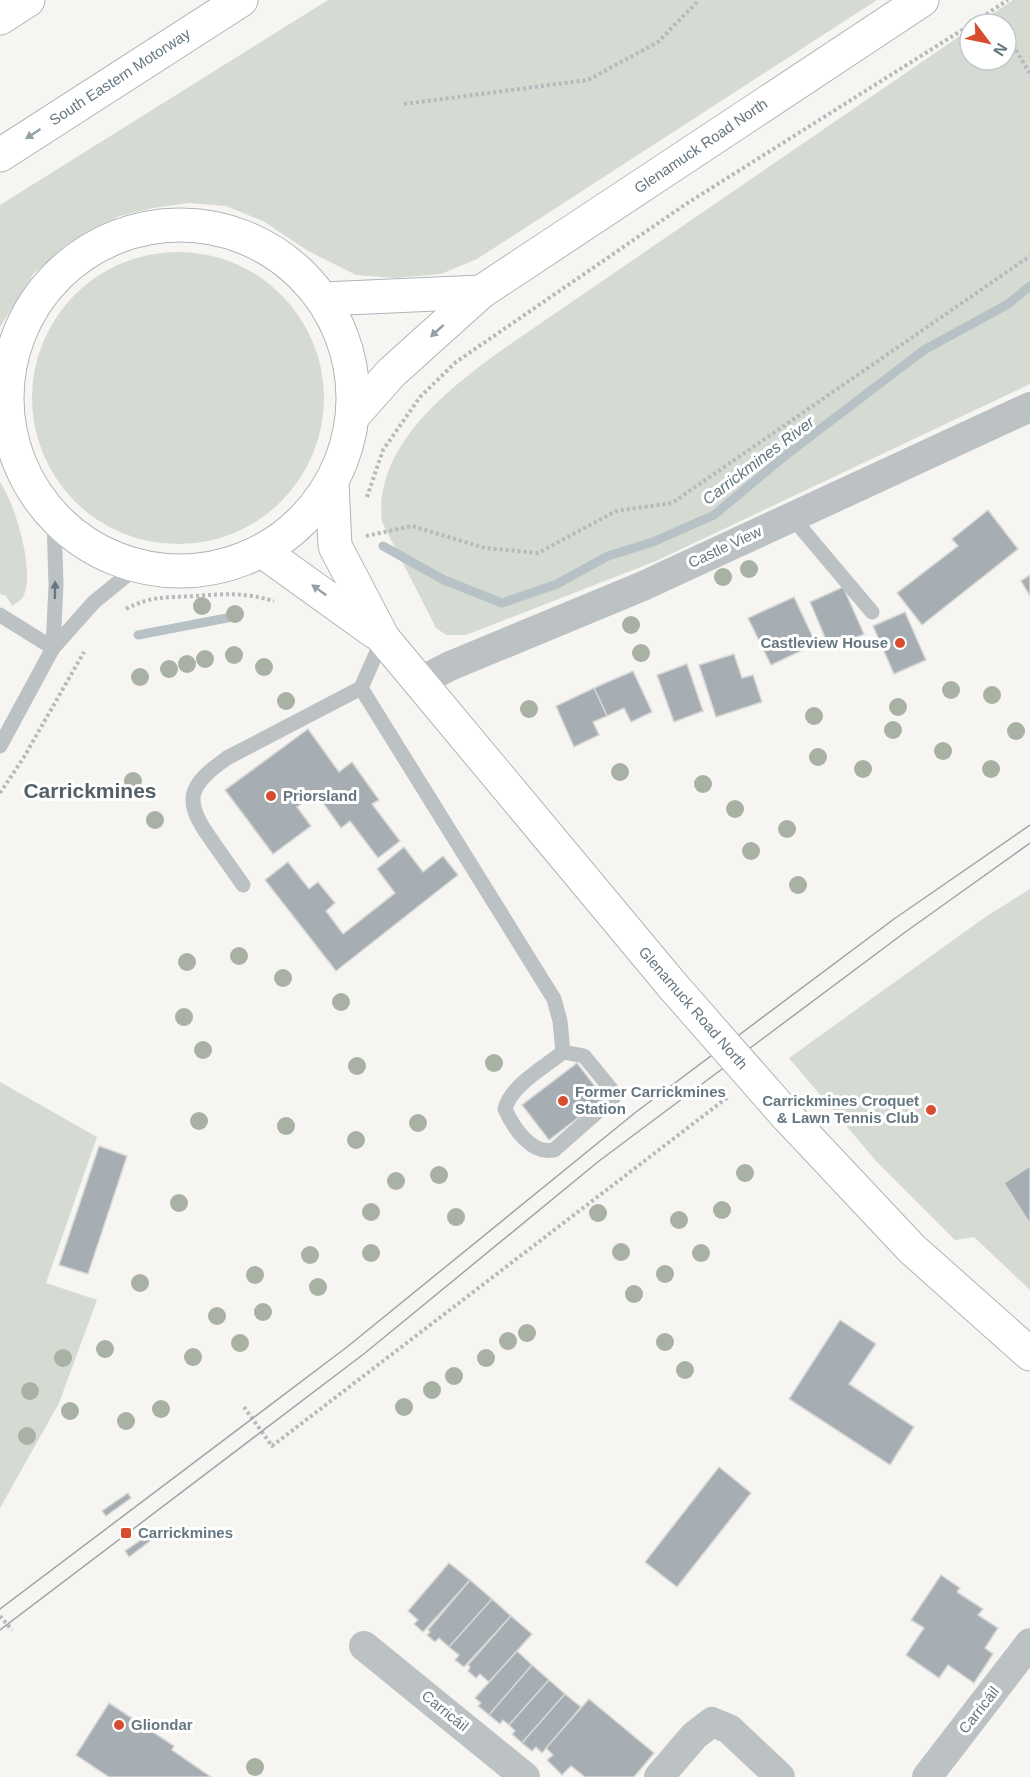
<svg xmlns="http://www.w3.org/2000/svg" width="1030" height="1777" font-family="Helvetica,sans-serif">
  <rect width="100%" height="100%" fill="#f6f5f2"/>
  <!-- green -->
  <g fill="#d5dad2">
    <polygon points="328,0 877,0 477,259 441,274 395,278 356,275 308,251 263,221 226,206 188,203 153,208 120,216 82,236 34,273 0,327 0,205"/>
    <path d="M1013,0h17v384l-374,177 -190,74h-20l-10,-7 -54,-106c-9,-78 71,-137 127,-177l461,-316v31h36v-36h-28z"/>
    <circle cx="178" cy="398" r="146"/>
    <path d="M0,482c15,21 36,91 23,115 -2,3 -8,7 -11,9l-6,-10 -6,-2z"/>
    <polygon points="1030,889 1030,1290 974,1237 955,1240 876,1161 789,1058 984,918"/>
    <polygon points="0,1082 97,1137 46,1283 97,1300 59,1403 0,1508"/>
  </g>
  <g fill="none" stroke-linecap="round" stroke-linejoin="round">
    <!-- stream -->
    <g stroke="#b6c2c6" stroke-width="9">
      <polyline points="383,546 444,580 502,603 557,584 608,556 653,542 714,515 786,455 924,350 1008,304 1030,286"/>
      <polyline points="138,635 232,617"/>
    </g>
  </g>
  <!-- building -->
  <g fill="#a6aeb3" stroke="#d7d7d5" stroke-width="1.5">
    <polygon points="988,510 1018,549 922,625 897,593 958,546 952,539"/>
    <polygon points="1030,575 1030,596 1021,581"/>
    <polygon points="843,587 864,634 830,649 810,602"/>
    <polygon points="794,597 816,644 771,665 748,618"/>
    <polygon points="905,612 926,660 894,674 873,626"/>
    <polygon points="734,654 742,678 753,675 762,702 716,717 699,665"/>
    <polygon points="687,664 703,711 674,722 657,675"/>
    <polygon points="633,671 652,712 631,722 624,708 607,716 594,688"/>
    <polygon points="594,688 607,716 593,722 599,735 574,747 556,706"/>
    <polygon points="308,729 339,772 352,762 379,800 372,804 400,841 378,858 350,821 341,828 316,793 297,807 311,826 273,854 225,790"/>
    <polygon points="404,847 423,872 443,856 458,875 336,971 265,880 288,862 309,889 318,882 335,903 326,911 343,934 395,893 377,869"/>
    <polygon points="577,1063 604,1098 549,1140 522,1105"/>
    <polygon points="99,1146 127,1156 88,1274 59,1265"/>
    <polygon points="1030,1166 1030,1224 1004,1183"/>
    <polygon points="840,1320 876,1344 849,1384 914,1427 890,1465 789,1399"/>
    <polygon points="719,1467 751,1493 677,1587 645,1562"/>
    <polygon points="128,1493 131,1498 106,1516 102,1511"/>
    <polygon points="151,1533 154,1538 129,1557 125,1551"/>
    <polygon points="449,1563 470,1580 423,1632 414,1624 418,1620 408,1611"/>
    <polygon points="941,1575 960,1588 957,1592 983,1609 978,1615 998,1628 985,1648 993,1654 974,1683 948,1665 939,1678 906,1655 924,1628 911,1620"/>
    <polygon points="470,1580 492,1599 449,1647 439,1638 435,1642 427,1635 430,1632 428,1630"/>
    <polygon points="492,1599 511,1616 464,1667 455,1660 459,1655 449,1647"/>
    <polygon points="511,1616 532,1634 489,1682 480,1674 476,1678 468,1671 470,1667 468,1665"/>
    <polygon points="517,1651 532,1665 489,1715 478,1706 481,1703 475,1698"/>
    <polygon points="532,1665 549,1680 509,1725 503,1720 500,1724 489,1715"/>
    <polygon points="549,1680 565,1694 522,1743 512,1734 515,1731 509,1725"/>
    <polygon points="565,1694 581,1707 542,1753 536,1747 532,1751 522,1743"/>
    <polygon points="589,1699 654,1753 634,1777 585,1777 571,1766 562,1775 547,1760 553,1755 546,1748"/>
    <polygon points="109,1703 174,1746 172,1750 211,1777 109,1777 76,1755"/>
  </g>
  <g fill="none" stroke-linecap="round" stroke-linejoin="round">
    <!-- secondary casing -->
    <g stroke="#afb5b9" stroke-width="35">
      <g id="secondary">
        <circle cx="180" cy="398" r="173"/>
        <polyline points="323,299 481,292"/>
        <polyline points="353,416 391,373 481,292 922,0"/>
        <polyline points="332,483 335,546 383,638 672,985"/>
        <polyline points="262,551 375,632"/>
        <polyline points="786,1115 912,1249 1030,1354"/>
      </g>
    </g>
    <!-- highway casing -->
    <g stroke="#b0b4b7" stroke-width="35">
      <g id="highway">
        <polyline points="0,18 28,0"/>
        <polyline points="0,155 241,0"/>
        <polyline points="0,412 7,415"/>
      </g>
    </g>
    <!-- path -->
    <g stroke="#b7babc" stroke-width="4" stroke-dasharray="3 3" stroke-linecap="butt">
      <polyline points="971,24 1008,0"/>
      <polyline points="1016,50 1030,74"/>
      <polyline points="404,104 588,80 658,42 699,0"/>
      <polyline points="367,497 383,450 420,397 456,362 686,204 970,25"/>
      <polyline points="366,536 412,526 485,548 538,553 616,511 672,503 1030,256"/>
      <path d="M126,609c27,-14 40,-11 69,-13 30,-2 48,-4 79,5"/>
      <polyline points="0,793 24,757 84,652"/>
      <polyline points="244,1407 272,1446 728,1097"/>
      <polyline points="0,1616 12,1630"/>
    </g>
    <!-- lane -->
    <g stroke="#bcc1c4" stroke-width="15">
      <polyline points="791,516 872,612"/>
      <polyline points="0,615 53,648"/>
      <path d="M383,638l-22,50 193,311 6,22 3,31c-18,15 -52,33 -58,57 8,18 26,46 49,41l59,-52 -2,-9 -27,-33 -21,-4"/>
      <polyline points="53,648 56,585 54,518"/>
      <polyline points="0,746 53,648 94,602 137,567"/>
      <path d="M243,885c-11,-16 -22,-31 -33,-47 -28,-39 -21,-53 17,-80l134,-70"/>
    </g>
    <!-- street -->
    <g stroke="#bcc1c4" stroke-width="30">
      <polyline points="419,682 450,666 643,586 1030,407"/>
      <polyline points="364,1646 525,1777"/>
      <polyline points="659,1777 694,1736 712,1722 729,1729 780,1777"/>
      <polyline points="927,1777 1030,1643"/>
    </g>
    <!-- secondary -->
    <use href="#secondary" stroke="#fff" stroke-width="33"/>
    <!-- highway -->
    <use href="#highway" stroke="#fff" stroke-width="33"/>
    <!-- tram -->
    <g stroke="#9ea5aa" stroke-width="1.5">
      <polyline points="0,1609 347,1347 636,1112 894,919 1030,825"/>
      <polyline points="0,1630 365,1353 599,1161 904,933 1030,843"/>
    </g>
    <!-- secondary-bridge casing -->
    <g stroke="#afb5b9" stroke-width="35" stroke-linecap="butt">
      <polyline id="secondary-bridge" points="672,985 786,1115"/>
    </g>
    <!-- secondary-bridge -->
    <use href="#secondary-bridge" stroke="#fff" stroke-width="33"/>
  </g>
  <!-- trees -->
  <g fill="#a9b1a4">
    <circle cx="749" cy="569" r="9"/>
    <circle cx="723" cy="577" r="9"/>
    <circle cx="202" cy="606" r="9"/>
    <circle cx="235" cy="614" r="9"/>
    <circle cx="631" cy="625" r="9"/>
    <circle cx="641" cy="653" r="9"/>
    <circle cx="234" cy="655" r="9"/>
    <circle cx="205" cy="659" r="9"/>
    <circle cx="187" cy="664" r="9"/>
    <circle cx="264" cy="667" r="9"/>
    <circle cx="169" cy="669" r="9"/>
    <circle cx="140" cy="677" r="9"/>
    <circle cx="951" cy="690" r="9"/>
    <circle cx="992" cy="695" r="9"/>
    <circle cx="286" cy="701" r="9"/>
    <circle cx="898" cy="707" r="9"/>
    <circle cx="529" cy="709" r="9"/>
    <circle cx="814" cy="716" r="9"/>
    <circle cx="893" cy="730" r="9"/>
    <circle cx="1016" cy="731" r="9"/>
    <circle cx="943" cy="751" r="9"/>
    <circle cx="818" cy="757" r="9"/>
    <circle cx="863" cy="769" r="9"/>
    <circle cx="991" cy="769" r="9"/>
    <circle cx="620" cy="772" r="9"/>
    <circle cx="133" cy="781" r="9"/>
    <circle cx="703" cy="784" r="9"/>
    <circle cx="735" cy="809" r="9"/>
    <circle cx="155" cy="820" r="9"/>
    <circle cx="787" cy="829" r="9"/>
    <circle cx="751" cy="851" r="9"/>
    <circle cx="798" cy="885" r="9"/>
    <circle cx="239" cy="956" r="9"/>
    <circle cx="187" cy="962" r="9"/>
    <circle cx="283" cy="978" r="9"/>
    <circle cx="341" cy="1002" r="9"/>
    <circle cx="184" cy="1017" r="9"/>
    <circle cx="203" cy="1050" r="9"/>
    <circle cx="494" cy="1063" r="9"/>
    <circle cx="357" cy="1066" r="9"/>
    <circle cx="199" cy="1121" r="9"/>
    <circle cx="418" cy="1123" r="9"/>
    <circle cx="286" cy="1126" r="9"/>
    <circle cx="356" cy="1140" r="9"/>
    <circle cx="745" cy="1173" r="9"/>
    <circle cx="439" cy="1175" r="9"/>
    <circle cx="396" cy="1181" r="9"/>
    <circle cx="179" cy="1203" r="9"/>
    <circle cx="722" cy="1210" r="9"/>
    <circle cx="371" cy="1212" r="9"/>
    <circle cx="598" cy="1213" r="9"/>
    <circle cx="456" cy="1217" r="9"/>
    <circle cx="679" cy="1220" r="9"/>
    <circle cx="621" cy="1252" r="9"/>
    <circle cx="371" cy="1253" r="9"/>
    <circle cx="701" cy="1253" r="9"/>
    <circle cx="310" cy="1255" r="9"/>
    <circle cx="665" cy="1274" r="9"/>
    <circle cx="255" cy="1275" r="9"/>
    <circle cx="140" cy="1283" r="9"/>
    <circle cx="318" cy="1287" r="9"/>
    <circle cx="634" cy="1294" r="9"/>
    <circle cx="263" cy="1312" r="9"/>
    <circle cx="217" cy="1316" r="9"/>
    <circle cx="527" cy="1333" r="9"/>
    <circle cx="508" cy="1341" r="9"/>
    <circle cx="665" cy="1342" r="9"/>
    <circle cx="240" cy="1343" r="9"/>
    <circle cx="105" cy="1349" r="9"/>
    <circle cx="193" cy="1357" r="9"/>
    <circle cx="63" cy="1358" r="9"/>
    <circle cx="486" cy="1358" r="9"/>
    <circle cx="685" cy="1370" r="9"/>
    <circle cx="454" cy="1376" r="9"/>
    <circle cx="432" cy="1390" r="9"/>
    <circle cx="30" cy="1391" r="9"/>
    <circle cx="404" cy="1407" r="9"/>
    <circle cx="161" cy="1409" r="9"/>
    <circle cx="70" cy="1411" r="9"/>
    <circle cx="126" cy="1421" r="9"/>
    <circle cx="27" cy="1436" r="9"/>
    <circle cx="255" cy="1767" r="9"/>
  </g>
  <!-- one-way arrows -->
  <defs><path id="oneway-solid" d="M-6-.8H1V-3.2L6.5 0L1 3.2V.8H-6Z" transform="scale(1.5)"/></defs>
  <g fill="#94a0a8">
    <use href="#oneway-solid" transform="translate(33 134) rotate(147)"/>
    <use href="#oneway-solid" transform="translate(437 331) rotate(138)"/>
    <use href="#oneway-solid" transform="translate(319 590) rotate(-144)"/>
  </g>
  <use fill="#667782" href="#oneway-solid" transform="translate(55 590) rotate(-89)"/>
  <!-- markers -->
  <g fill="#d84d30" stroke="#fff" stroke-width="2">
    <circle cx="900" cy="643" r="6"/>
    <circle cx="271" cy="796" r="6"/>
    <circle cx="563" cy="1101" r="6"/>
    <circle cx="931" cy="1110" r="6"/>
    <rect x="120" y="1527" width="12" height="12" rx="3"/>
    <circle cx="119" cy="1725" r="6"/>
  </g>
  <g text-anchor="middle" stroke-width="6" stroke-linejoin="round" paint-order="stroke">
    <!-- street labels -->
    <g font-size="15" fill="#667782" stroke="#fff">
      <text transform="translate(120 77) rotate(-33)" y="5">South Eastern Motorway</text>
      <text transform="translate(701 146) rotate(-34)" y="5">Glenamuck Road North</text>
      <text transform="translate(725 547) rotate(-25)" y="5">Castle View</text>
      <text transform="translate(693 1008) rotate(49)" y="5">Glenamuck Road North</text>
      <text transform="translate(979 1710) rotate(-52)" y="5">Carricáil</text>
      <text transform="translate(445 1711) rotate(39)" y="5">Carricáil</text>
    </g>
    <!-- poi labels -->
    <g font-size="15" font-weight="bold" fill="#667782" stroke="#fff" text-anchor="start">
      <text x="888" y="648" text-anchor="end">Castleview House</text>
      <text x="283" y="801">Priorsland</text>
      <text x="575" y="1097">Former Carrickmines<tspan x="575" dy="17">Station</tspan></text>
      <text x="919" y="1106" text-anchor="end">Carrickmines Croquet<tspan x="919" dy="17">&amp; Lawn Tennis Club</tspan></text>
      <text x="138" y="1538">Carrickmines</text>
      <text x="131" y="1730">Gliondar</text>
    </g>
    <!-- water labels -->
    <g font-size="16" font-style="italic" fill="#62787f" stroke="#fff">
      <text transform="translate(758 460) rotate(-37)" y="6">Carrickmines River</text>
    </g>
    <!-- district labels -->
    <g font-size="21" font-weight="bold" fill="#546067" stroke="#fff">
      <text x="90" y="798">Carrickmines</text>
    </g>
  </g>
  <!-- north arrow -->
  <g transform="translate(988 42) rotate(122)"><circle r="28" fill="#ffffff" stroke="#c2c9cd" stroke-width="1.5"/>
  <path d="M0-4.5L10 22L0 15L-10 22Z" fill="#d84d30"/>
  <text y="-9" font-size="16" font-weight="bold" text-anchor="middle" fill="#667782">N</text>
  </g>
</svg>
